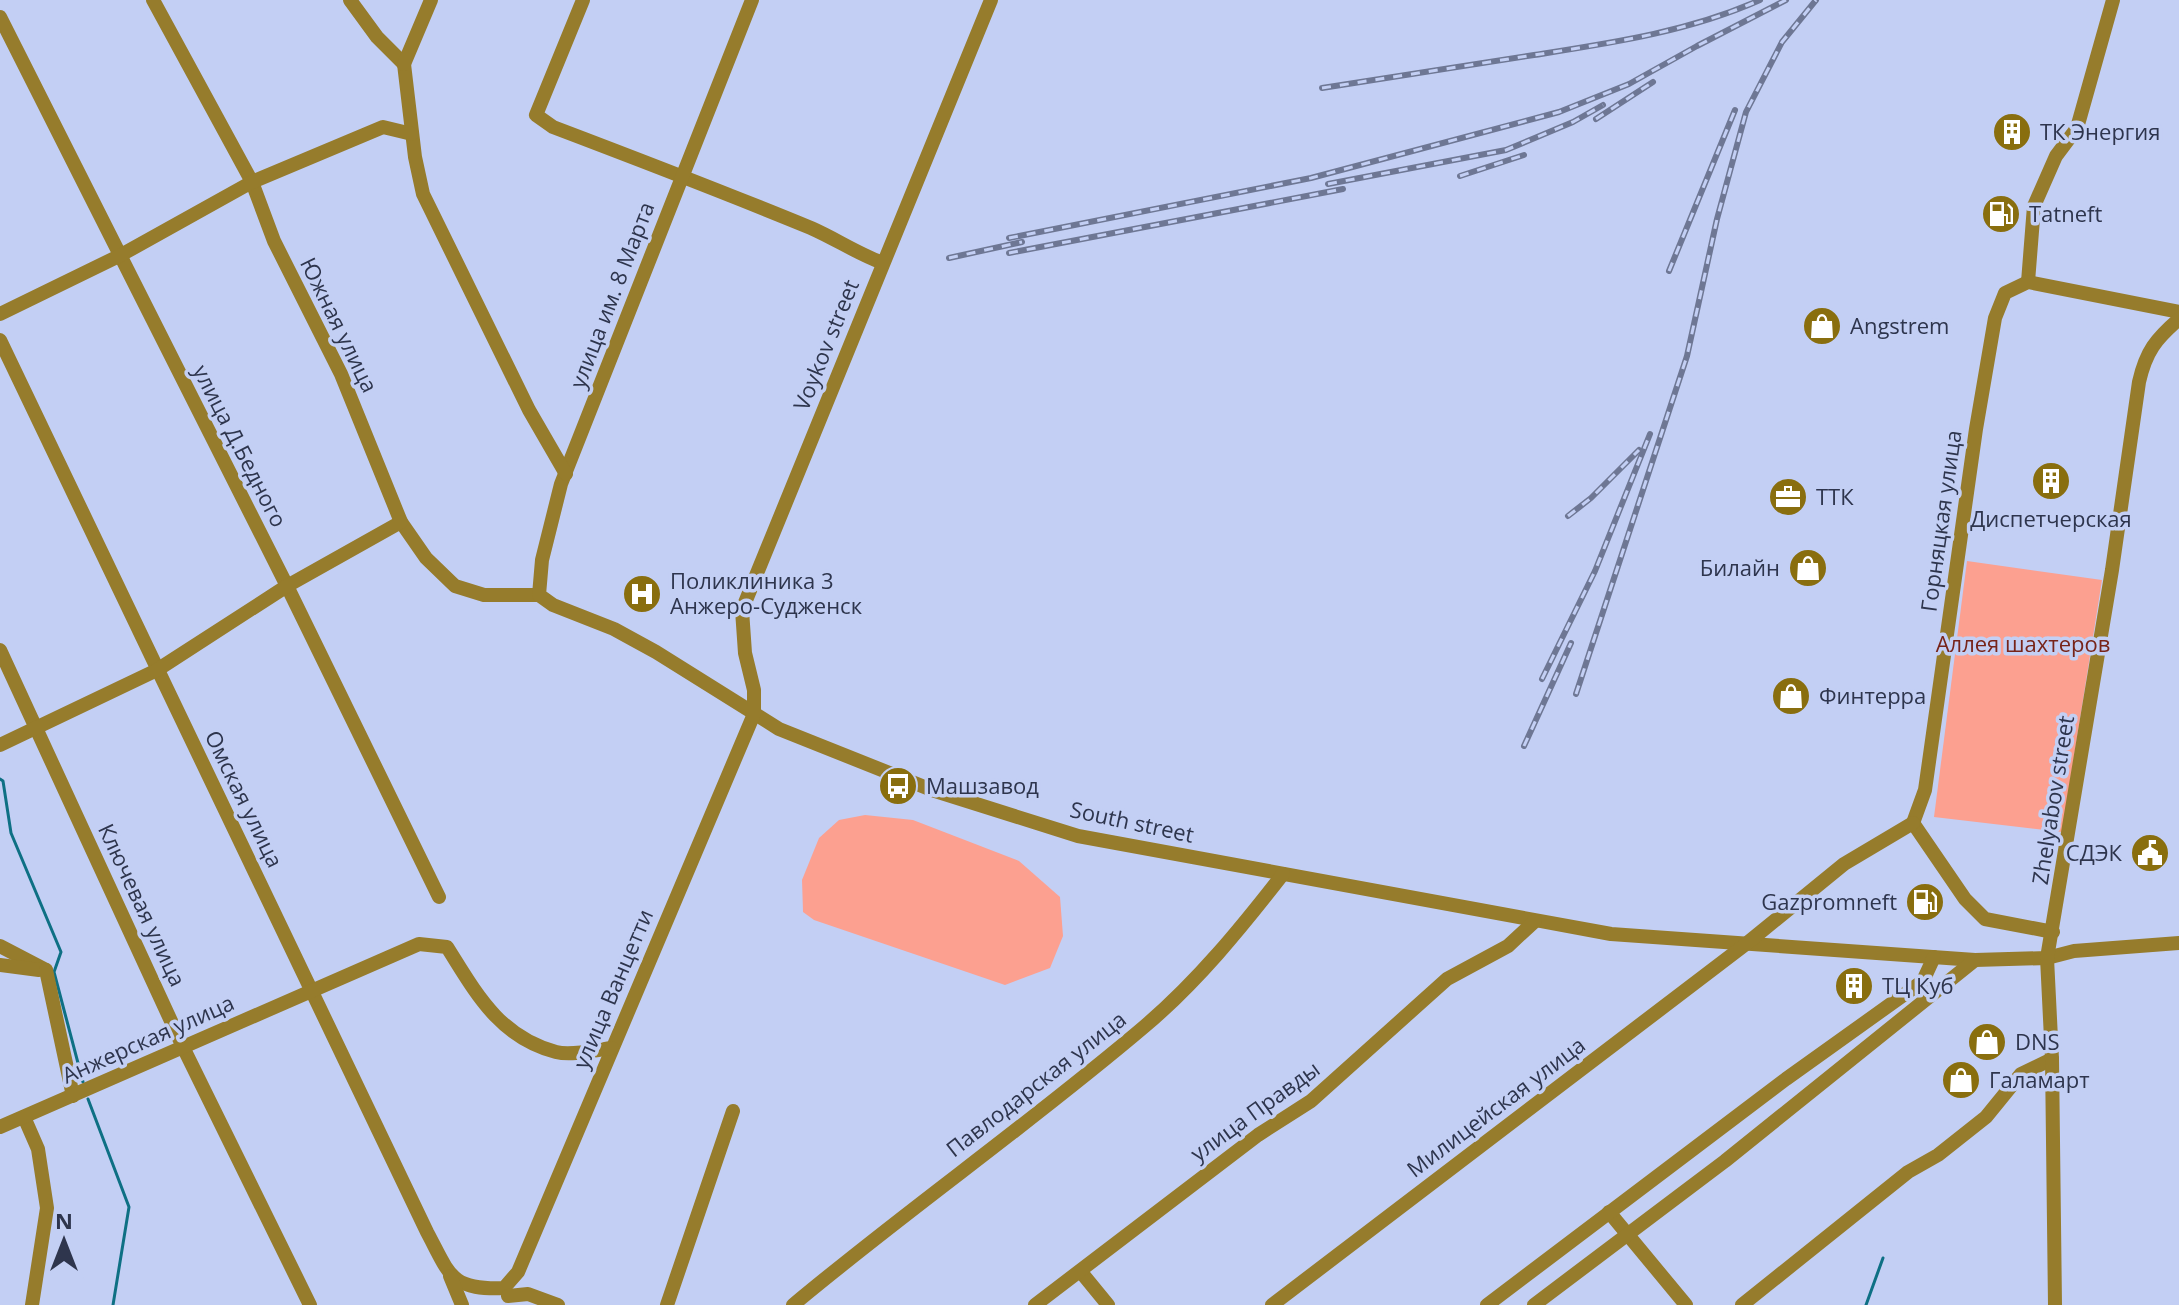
<svg xmlns="http://www.w3.org/2000/svg" width="2179" height="1305" font-family="'Open Sans',sans-serif">
  <rect width="100%" height="100%" fill="#c3cff4"/>
  <!-- green -->
  <g fill="#fca090">
    <polygon points="1967,561 2102,580 2062,832 1934,817"/>
    <polygon points="865,815 913,820 1019,861 1060,897 1063,936 1050,968 1005,985 814,920 803,912 802,880 819,838 839,820"/>
  </g>
  <g fill="none" stroke-linecap="round" stroke-linejoin="round">
    <!-- stream -->
    <g stroke="#0e7084" stroke-width="3">
      <polyline points="0,779 3,781 11,833 61,952 54,972 83,1082"/>
      <polyline points="88,1099 129,1207 113,1305"/>
      <polyline points="1866,1305 1883,1258"/>
    </g>
    <!-- minor -->
    <g stroke="#967c2c" stroke-width="14">
      <polyline points="153,0 252,182 274,241 341,374 401,522 426,558 455,586 484,595 539,595"/>
      <polyline points="350,0 377,37 404,64"/>
      <path d="M583,0l-47,115 17,12c87,33 173,66 258,101 25,11 47,26 72,35"/>
      <polyline points="752,0 561,484 542,560 539,595 553,605 614,629 656,652 779,729 932,790 1078,836 1611,934 1975,960 2047,958 2074,951 2179,943"/>
      <polyline points="0,17 287,586 439,897"/>
      <polyline points="404,64 415,157 423,194 529,410 566,474"/>
      <polyline points="404,64 431,0"/>
      <polyline points="2028,282 2034,206 2056,156 2077,128 2113,0"/>
      <polyline points="0,314 119,256 252,182 383,127 412,134"/>
      <path d="M0,340l427,892c23,43 23,58 77,56l14,-16 236,-558v-24l-9,-37 -3,-43 249,-610"/>
      <polyline points="0,650 183,1047 310,1305"/>
      <polyline points="0,745 157,670 287,586 401,522"/>
      <polyline points="1913,823 1925,790 1976,429 1995,318 2005,293 2028,282 2179,312"/>
      <polyline points="1913,823 1965,899 1985,919 2053,932"/>
      <polyline points="0,946 46,970"/>
      <polyline points="0,965 39,970"/>
      <polyline points="46,970 73,1096"/>
      <polyline points="24,1117 38,1149 47,1208 32,1305"/>
      <path d="M0,1127l419,-183 28,3c29,46 52,90 109,105 16,4 39,-2 56,-4"/>
      <polyline points="1609,1212 1686,1305"/>
      <polyline points="1081,1272 1108,1305"/>
      <polyline points="450,1276 462,1305"/>
      <polyline points="508,1296 528,1294 558,1305"/>
      <polyline points="667,1305 733,1111"/>
      <path d="M793,1305c115,-96 238,-182 352,-279 52,-44 96,-98 138,-152"/>
      <polyline points="1035,1305 1258,1135 1311,1101 1447,979 1508,946 1535,921"/>
      <polyline points="1272,1305 1746,944 1844,864 1913,823"/>
      <polyline points="1487,1305 1786,1079 1923,981 1934,957"/>
      <polyline points="1534,1305 1725,1161 1975,960"/>
      <polyline points="1742,1305 1908,1172 1938,1155 1986,1117 2021,1074 2052,1059"/>
      <path d="M2055,1305l-3,-246 -5,-101 65,-388 27,-188c7,-31 17,-43 40,-63"/>
    </g>
    <!-- rail casing -->
    <g stroke="#6e7794" stroke-width="6">
      <g id="rail">
        <path d="M1322,88c71,-11 142,-22 212,-33 77,-12 154,-23 226,-55"/>
        <polyline points="1596,119 1653,82"/>
        <polyline points="1460,176 1524,155"/>
        <polyline points="1328,184 1506,150 1573,122 1603,105"/>
        <polyline points="1009,238 1311,178 1559,112 1629,84 1697,46 1786,0"/>
        <polyline points="1009,253 1343,189"/>
        <polyline points="949,258 1022,242"/>
        <polyline points="1669,271 1735,110"/>
        <polyline points="1568,516 1591,498 1639,450"/>
        <polyline points="1542,679 1595,571 1650,434"/>
        <polyline points="1576,694 1687,356 1717,219 1746,112 1782,42 1816,0"/>
        <polyline points="1524,746 1571,643"/>
      </g>
    </g>
    <!-- rail -->
    <use href="#rail" stroke="#c3cff4" stroke-width="3" stroke-dasharray="9" stroke-linecap="butt"/>
  </g>
  <!-- icons -->
  <defs>
    <g id="building-disc" transform="scale(2)"><circle r="9.5" fill="#896e0e" stroke="#c3cff4"/><path d="M-4-6H4V6H1V3H-1V6H-4ZM-2.5-4.3h1.7v1.8h-1.7ZM.8-4.3h1.7v1.8H.8ZM-2.5-1h1.7V.8h-1.7ZM.8-1h1.7V.8H.8Z" fill="#fff"/></g>
    <g id="fuel-disc" transform="scale(2)"><circle r="9.5" fill="#896e0e" stroke="#c3cff4"/><path d="M-5.5-6h7V0h2V4h1.3V-2.5L3-4.5l.8-.8L6-3V5H2.5V1h-1V6h-7ZM-4.2-4.7v3.2H.2V-4.7Z" fill="#fff"/></g>
    <g id="shop-disc" transform="scale(2)"><circle r="9.5" fill="#896e0e" stroke="#c3cff4"/><path d="M-5-2.5h2.3a2.7 3.5 0 0 1 5.4 0H5L5.5 6h-11ZM-1.5-2.5h3a1.5 2.3 0 0 0-3 0Z" fill="#fff"/></g>
    <g id="office-disc" transform="scale(2)"><circle r="9.5" fill="#896e0e" stroke="#c3cff4"/><path d="M-6-3h4V-5.5h4V-3h4V5H-6ZM-1-4.5V-3h2v-1.5ZM-6 0V1H6V0Z" fill="#fff"/></g>
    <g id="hospital-disc" transform="scale(2)"><circle r="9.5" fill="#896e0e" stroke="#c3cff4"/><path d="M-5-5h3v3.5h4V-5h3V5h-3V1.5h-4V5h-3Z" fill="#fff"/></g>
    <g id="bus-disc" transform="scale(2)"><circle r="9.5" fill="#896e0e" stroke="#c3cff4"/><path d="M-5-6H5V4H4V6H2V4H-2V6H-4V4H-5ZM-3.5-4V0h7V-4ZM-3.5 1.2v1.5H-2V1.2ZM2 1.2v1.5H3.5V1.2Z" fill="#fff"/></g>
    <g id="civic-disc" transform="scale(2)"><circle r="9.5" fill="#896e0e" stroke="#c3cff4"/><path d="M-.6-6.5H3V-4.5H.6V-3L4-1V1h2V6H-6V1h2V-1L-.6-3ZM-1.2 2.5V6h2.4V2.5Z" fill="#fff"/></g>
  </defs>
  <g fill-rule="evenodd">
    <use href="#building-disc" x="2012" y="132"/>
    <use href="#fuel-disc" x="2001" y="214"/>
    <use href="#shop-disc" x="1822" y="326"/>
    <use href="#building-disc" x="2051" y="481"/>
    <use href="#office-disc" x="1788" y="497"/>
    <use href="#shop-disc" x="1808" y="568"/>
    <use href="#hospital-disc" x="642" y="594"/>
    <use href="#shop-disc" x="1791" y="696"/>
    <use href="#bus-disc" x="898" y="786"/>
    <use href="#civic-disc" x="2150" y="853"/>
    <use href="#fuel-disc" x="1925" y="902"/>
    <use href="#building-disc" x="1854" y="986"/>
    <use href="#shop-disc" x="1987" y="1042"/>
    <use href="#shop-disc" x="1961" y="1080"/>
  </g>
  <g text-anchor="middle" stroke-width="7" stroke-linejoin="round" paint-order="stroke">
    <!-- poi labels -->
    <g font-size="22" fill="#2e354d" stroke="#c3cff4" text-anchor="start">
      <text x="2040" y="140">ТК Энергия</text>
      <text x="2029" y="222">Tatneft</text>
      <text x="1850" y="334">Angstrem</text>
      <text x="1816" y="505">ТТК</text>
      <text x="2051" y="527" text-anchor="middle">Диспетчерская</text>
      <text x="1780" y="576" text-anchor="end">Билайн</text>
      <text x="670" y="589">Поликлиника 3<tspan x="670" dy="25">Анжеро-Судженск</tspan></text>
      <text x="1819" y="704">Финтерра</text>
      <text x="926" y="794">Машзавод</text>
      <text x="2122" y="861" text-anchor="end">СДЭК</text>
      <text x="1897" y="910" text-anchor="end">Gazpromneft</text>
      <text x="1882" y="994">ТЦ Куб</text>
      <text x="2015" y="1050">DNS</text>
      <text x="1989" y="1088">Галамарт</text>
    </g>
    <!-- street labels -->
    <g font-size="22" fill="#2e354d" stroke="#c3cff4">
      <text transform="translate(612 295) rotate(-69)" y="8">улица им. 8 Марта</text>
      <text transform="translate(339 325) rotate(64)" y="8">Южная улица</text>
      <text transform="translate(826 345) rotate(-68)" y="8">Voykov street</text>
      <text transform="translate(240 446) rotate(63)" y="8">улица Д.Бедного</text>
      <text transform="translate(1941 521) rotate(-82)" y="8">Горняцкая улица</text>
      <text transform="translate(244 799) rotate(64)" y="8">Омская улица</text>
      <text transform="translate(2053 800) rotate(-81)" y="8">Zhelyabov street</text>
      <text transform="translate(1132 822) rotate(12)" y="8">South street</text>
      <text transform="translate(142 905) rotate(65)" y="8">Ключевая улица</text>
      <text transform="translate(613 989) rotate(-67)" y="8">улица Ванцетти</text>
      <text transform="translate(148 1039) rotate(-24)" y="8">Анжерская улица</text>
      <text transform="translate(1036 1084) rotate(-38)" y="8">Павлодарская улица</text>
      <text transform="translate(1496 1107) rotate(-37)" y="8">Милицейская улица</text>
      <text transform="translate(1255 1111) rotate(-36)" y="8">улица Правды</text>
    </g>
    <!-- park labels -->
    <g font-size="22" fill="#772419" stroke="#c3cff4">
      <text x="2023" y="652">Аллея шахтеров</text>
    </g>
  </g>
  <!-- north arrow -->
  <g transform="translate(64 1241)" stroke="#c3cff4" stroke-width="6" paint-order="stroke">
  <path d="M0-6L14 30L0 20L-14 30Z" fill="#2e354d"/>
  <text y="-12" font-size="22" font-weight="bold" text-anchor="middle" fill="#2e354d">N</text>
  </g>
</svg>
